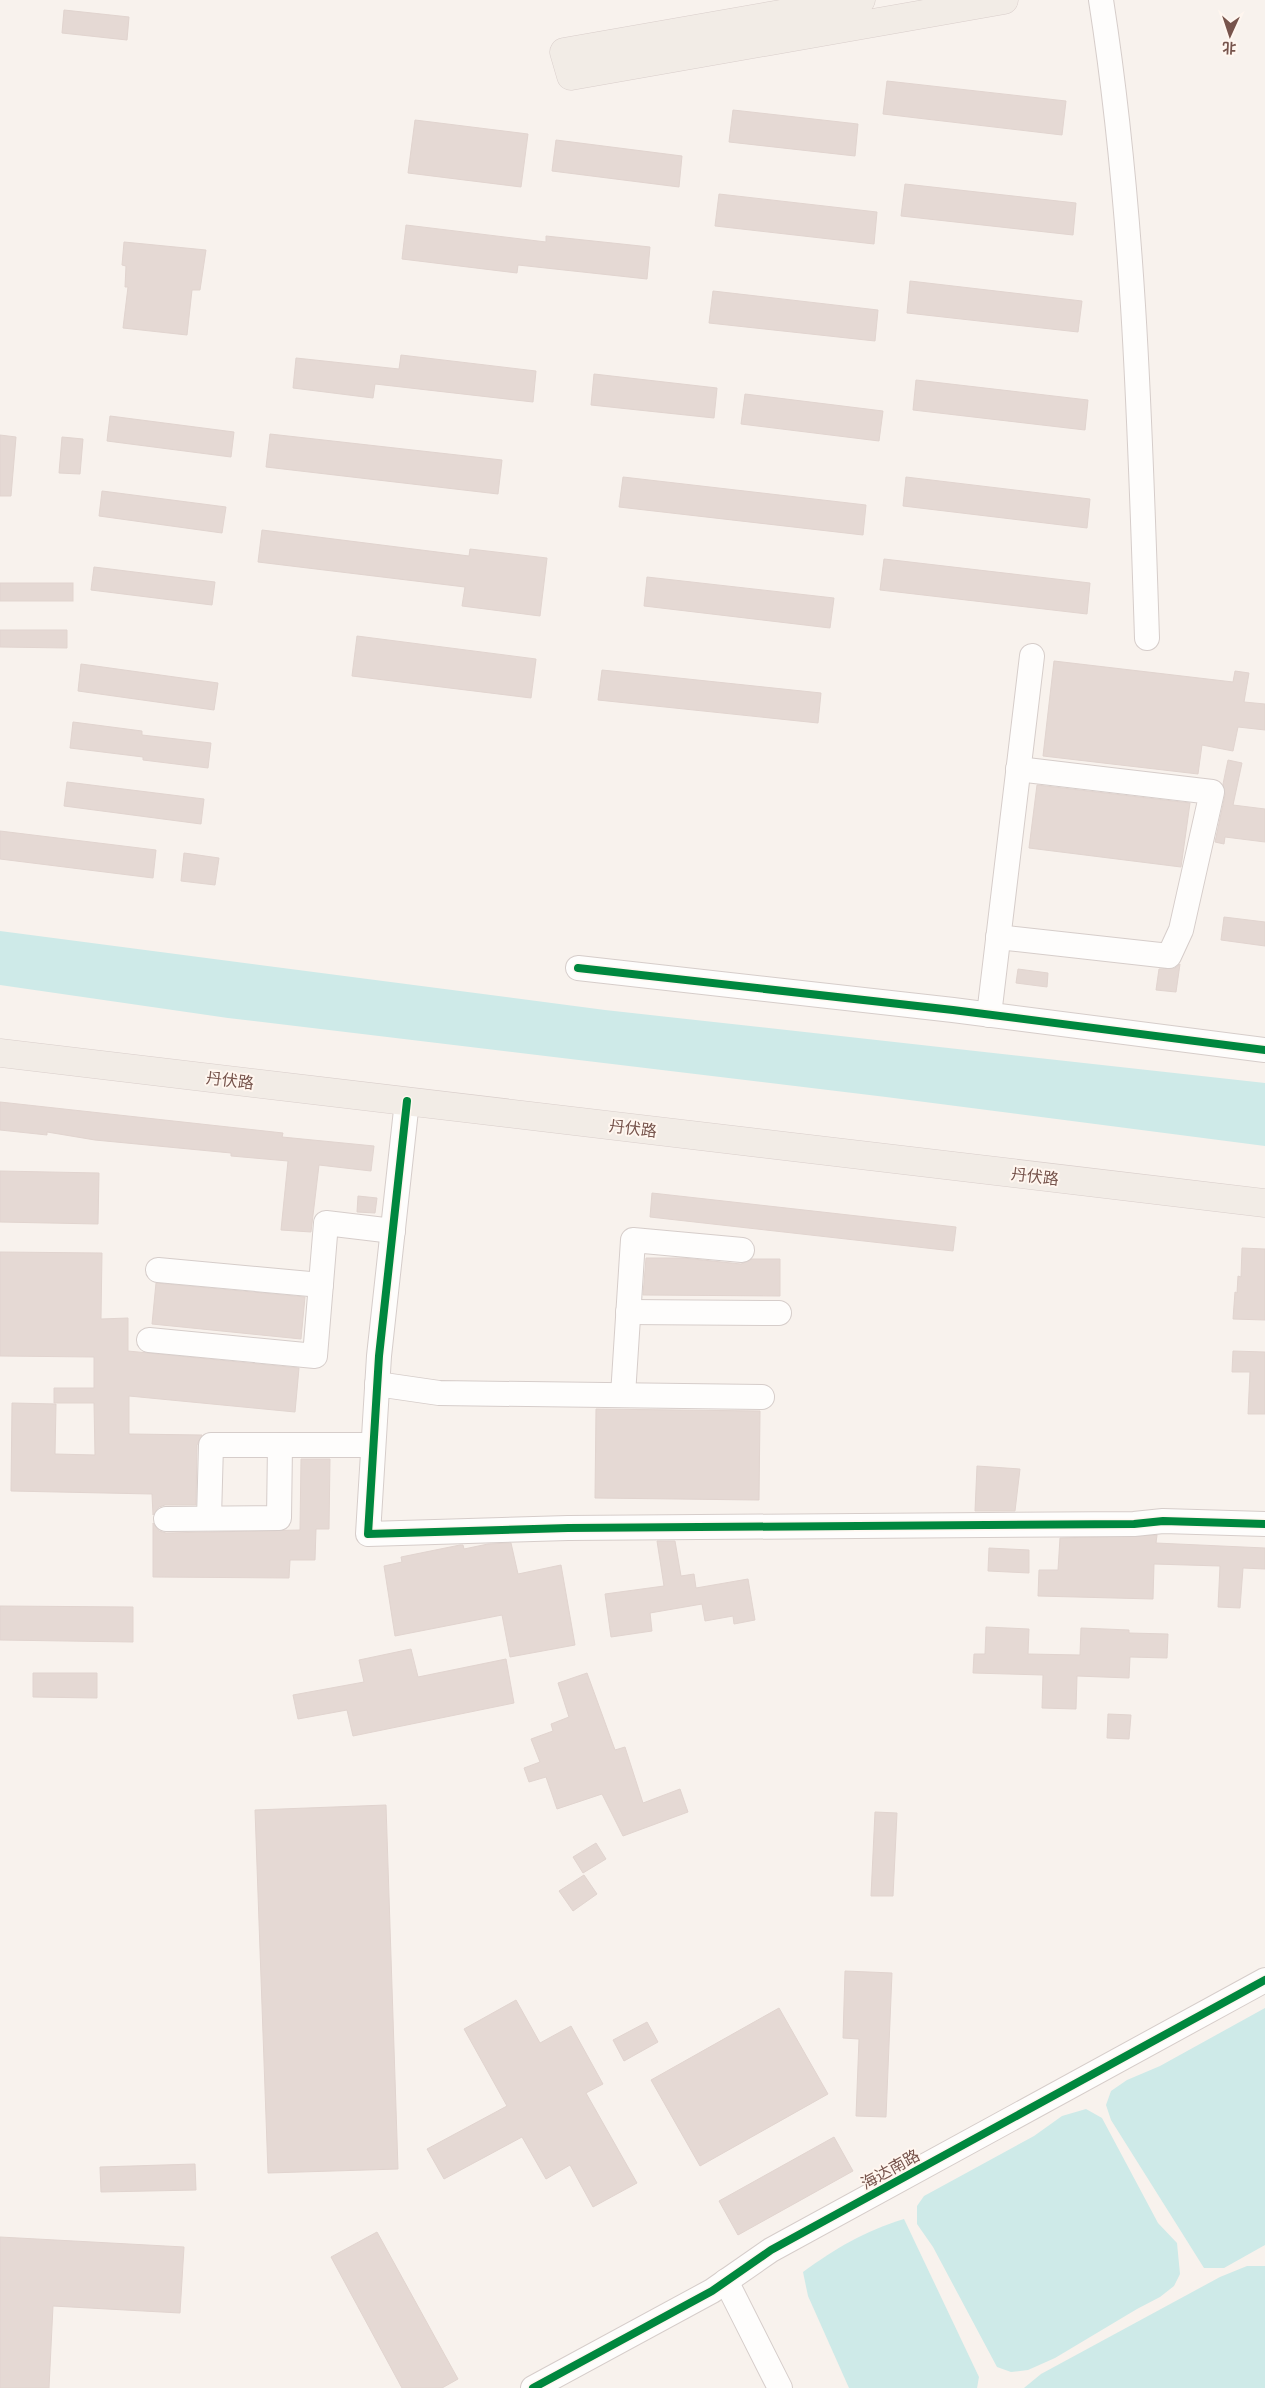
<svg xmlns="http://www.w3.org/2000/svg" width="1265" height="2388" font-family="Rubik,'Noto Sans SC',sans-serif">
  <rect width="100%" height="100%" fill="#f8f2ed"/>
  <!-- water -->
  <g fill="#ceeae8">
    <polygon points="0,931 605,1010 1265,1083 1265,1146 886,1097 228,1018 0,985"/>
    <polygon points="1265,2008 1265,2245 1224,2268 1204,2268 1111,2120 1106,2105 1111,2091 1127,2080 1160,2066"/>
    <polygon points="1086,2109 1102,2118 1158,2223 1177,2243 1180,2274 1174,2286 1160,2297 1137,2309 1055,2358 1028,2370 1011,2372 997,2367 933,2247 917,2224 917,2206 924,2196 1034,2136 1062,2116"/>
    <path d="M904,2219l75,158 -2,11h-128l-41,-92 -5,-24c33,-24 62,-41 101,-53z"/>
    <polygon points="1247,2266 1265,2266 1265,2388 1024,2388 1041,2374 1220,2277"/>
  </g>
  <!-- building -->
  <g fill="#e5d9d4" stroke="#e1d4cf">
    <polygon points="64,10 129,17 127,40 62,33"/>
    <polygon points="887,81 1066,101 1062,135 883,114"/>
    <polygon points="733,110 858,124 855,156 729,142"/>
    <polygon points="415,120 528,134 521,187 408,173"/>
    <polygon points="556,140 682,156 679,187 552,171"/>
    <polygon points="905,184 1076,203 1073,235 901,216"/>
    <polygon points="719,194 877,212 874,244 715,226"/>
    <polygon points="406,225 546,242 546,236 650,247 647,279 518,265 517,273 402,259"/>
    <polygon points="124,242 206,250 200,290 192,290 187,335 123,328 128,287 125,287 126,266 122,265"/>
    <polygon points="910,281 1082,301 1078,332 907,313"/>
    <polygon points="713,291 878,310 875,341 709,323"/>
    <polygon points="401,355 536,371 533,402 375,384 373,398 293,388 296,358 399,369"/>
    <polygon points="594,374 717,388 714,418 591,405"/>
    <polygon points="916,380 1088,400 1085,430 913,410"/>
    <polygon points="745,394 883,411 879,441 741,424"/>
    <polygon points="110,416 234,432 231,457 107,441"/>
    <polygon points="270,434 502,460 498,494 266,467"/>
    <polygon points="0,435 16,437 11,496 0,496"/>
    <polygon points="62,437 83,439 80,474 59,473"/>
    <polygon points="623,477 866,505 863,535 619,507"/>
    <polygon points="906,477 1090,499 1087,528 903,506"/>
    <polygon points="102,491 226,507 222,533 99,516"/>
    <polygon points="262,530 469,556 470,549 547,558 540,616 462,606 465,587 258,562"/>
    <polygon points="884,559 1090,583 1087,614 880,590"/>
    <polygon points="94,567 215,582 212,605 91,590"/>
    <polygon points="647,577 834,598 830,628 644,606"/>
    <rect x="0" y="583" width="73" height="18"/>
    <polygon points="0,630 67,630 67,648 0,647"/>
    <polygon points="357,636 536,659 531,698 352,676"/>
    <polygon points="1054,661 1233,682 1235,671 1249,673 1244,702 1265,704 1265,730 1238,727 1233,751 1202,745 1198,774 1043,756"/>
    <polygon points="81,664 218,683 214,710 78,691"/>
    <polygon points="602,670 821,693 818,723 598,700"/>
    <polygon points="73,722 142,731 142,735 211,743 208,768 143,760 143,757 70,748"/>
    <polygon points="1228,760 1242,763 1233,805 1265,809 1265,842 1225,837 1224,844 1215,842 1225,795 1223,784"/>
    <polygon points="67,782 204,799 201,824 64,806"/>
    <polygon points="1037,785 1190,803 1181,867 1029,848"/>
    <polygon points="0,831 156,850 153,878 0,859"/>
    <polygon points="184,853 219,858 215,885 181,881"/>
    <polygon points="1224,917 1265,922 1265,946 1221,940"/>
    <polygon points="1180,964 1176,992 1156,990 1159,969 1175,968"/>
    <polygon points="1018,969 1048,973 1047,987 1016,983"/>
    <polygon points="0,1102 283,1133 282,1137 374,1146 371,1171 319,1165 311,1232 281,1230 288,1161 231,1156 231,1153 95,1140 47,1132 47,1135 0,1130"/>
    <polygon points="0,1171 99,1173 98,1224 0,1222"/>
    <polygon points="652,1193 956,1227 953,1251 650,1217"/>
    <polygon points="358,1196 377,1198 375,1213 357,1212"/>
    <polygon points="1242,1248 1265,1249 1265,1320 1233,1319 1235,1292 1237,1293 1238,1276 1241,1277"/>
    <polygon points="0,1252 102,1253 101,1319 128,1318 128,1351 299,1368 295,1412 129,1396 129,1434 202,1435 197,1445 196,1505 165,1505 159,1507 153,1515 152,1494 11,1491 12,1403 56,1404 55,1454 95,1455 94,1403 54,1403 54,1388 94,1388 94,1357 0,1356"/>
    <polygon points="646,1258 683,1258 741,1264 752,1259 780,1259 780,1296 643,1295"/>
    <polygon points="156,1283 305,1297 301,1339 152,1324"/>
    <polygon points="1233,1351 1265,1352 1265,1414 1248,1414 1250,1372 1232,1372"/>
    <polygon points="596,1409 760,1411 759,1500 595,1498"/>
    <polygon points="301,1459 330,1459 329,1529 316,1529 315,1560 290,1560 289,1578 153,1577 153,1523 159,1531 166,1533 300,1530"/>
    <polygon points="977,1466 1020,1469 1015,1511 975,1511"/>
    <polygon points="1157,1535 1156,1543 1265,1548 1265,1569 1243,1568 1240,1608 1218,1607 1220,1566 1154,1564 1153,1599 1038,1596 1039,1570 1058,1570 1060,1538"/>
    <polygon points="657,1541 675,1541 681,1576 694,1574 696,1588 748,1579 755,1620 734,1624 733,1616 705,1621 702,1604 650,1613 652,1631 611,1637 605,1594 664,1586"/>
    <polygon points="511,1543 518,1574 561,1565 575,1645 510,1657 502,1615 395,1636 384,1566 402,1562 401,1557 460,1545 463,1545 464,1549 488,1544"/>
    <polygon points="989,1548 1029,1550 1029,1573 988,1571"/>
    <polygon points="0,1606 133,1607 133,1642 0,1640"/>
    <polygon points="986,1627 1029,1629 1028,1654 1080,1655 1081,1628 1129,1630 1129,1633 1168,1634 1167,1658 1130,1657 1129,1678 1077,1676 1076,1709 1042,1708 1043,1675 973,1673 974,1654 985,1654"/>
    <polygon points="411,1649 418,1677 506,1659 514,1703 353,1736 347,1710 298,1719 293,1695 364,1682 359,1660"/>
    <polygon points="33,1673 97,1673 97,1698 33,1697"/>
    <polygon points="587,1673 615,1750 625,1747 643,1803 680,1789 688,1812 623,1836 602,1794 557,1809 546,1777 529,1782 524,1768 540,1762 531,1739 553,1731 551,1724 569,1717 558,1683"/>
    <polygon points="1108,1714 1131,1715 1129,1739 1107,1738"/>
    <polygon points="386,1805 398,2169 268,2173 255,1810"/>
    <polygon points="875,1812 897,1813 893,1896 871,1896"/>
    <polygon points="596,1843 606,1859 583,1873 573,1857"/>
    <polygon points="584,1875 597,1894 573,1911 559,1891"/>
    <polygon points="845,1971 892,1973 886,2117 856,2116 859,2039 843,2038"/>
    <polygon points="516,2000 540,2043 571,2026 603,2084 586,2093 637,2183 593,2207 570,2165 546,2179 522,2137 444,2179 427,2149 507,2106 464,2029"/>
    <polygon points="779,2008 828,2094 700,2166 651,2080"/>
    <polygon points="647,2022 658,2042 624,2061 613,2040"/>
    <polygon points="834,2137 853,2171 738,2235 719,2201"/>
    <polygon points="195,2164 196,2190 101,2192 100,2167"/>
    <polygon points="377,2232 458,2379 442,2388 402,2388 331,2257"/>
    <polygon points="0,2237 184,2247 180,2313 53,2306 49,2388 0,2388"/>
  </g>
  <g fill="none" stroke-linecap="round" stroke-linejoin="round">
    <!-- minor casing -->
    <g stroke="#d6cdca" stroke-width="26">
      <g id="minor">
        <path d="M1101,0c33,211 39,424 46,638"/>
        <polyline points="998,937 1169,956 1181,930 1212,792 1018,769"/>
        <polyline points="578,968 953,1010 1265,1050"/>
        <polyline points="989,1015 1032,656"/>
        <polyline points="407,1101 379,1356 368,1534 568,1528 1134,1524 1163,1521 1265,1524"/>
        <polyline points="158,1270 321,1285"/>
        <polyline points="628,1312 779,1313"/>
        <polyline points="149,1340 315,1356 326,1223 393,1231"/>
        <polyline points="377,1384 439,1393 762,1397"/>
        <polyline points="623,1395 633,1240 742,1250"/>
        <polyline points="209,1518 211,1445 373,1445"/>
        <polyline points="166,1519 279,1518 280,1445"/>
        <polyline points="726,2281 780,2388"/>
        <polyline points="533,2388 712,2291 771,2250 1265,1980"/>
      </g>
    </g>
    <!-- major casing -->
    <g stroke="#d9cecb" stroke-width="29">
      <g id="major">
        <polyline points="861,0 564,52 571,76 1004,0"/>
        <polyline points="0,1053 1265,1203"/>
      </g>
    </g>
    <!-- minor -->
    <use href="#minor" stroke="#fefdfc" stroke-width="24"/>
    <!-- major -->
    <use href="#major" stroke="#f2ece6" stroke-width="28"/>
    <!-- cycleway casing -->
    <g stroke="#fff6ef" stroke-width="11">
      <g id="cycleway">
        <polyline points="578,968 953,1010 1265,1050"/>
        <polyline points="407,1101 379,1356 368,1534 568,1528 1134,1524 1163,1521 1265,1524"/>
        <polyline points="533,2388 712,2291 771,2250 1265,1980"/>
      </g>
    </g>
    <!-- cycleway -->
    <use href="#cycleway" stroke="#00873e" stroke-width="8"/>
  </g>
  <g text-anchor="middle" stroke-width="4" stroke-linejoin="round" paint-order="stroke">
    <!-- street labels -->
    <g font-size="16" fill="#77544c" stroke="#fff6ef">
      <text transform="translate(230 1080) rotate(7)" y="6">丹伏路</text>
      <text transform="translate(633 1128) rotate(7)" y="6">丹伏路</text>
      <text transform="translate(1035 1176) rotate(7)" y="6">丹伏路</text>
      <text transform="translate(890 2169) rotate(-29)" y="6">海达南路</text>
    </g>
  </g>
  <!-- north arrow -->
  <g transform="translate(1230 35) rotate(183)" stroke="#fff6ef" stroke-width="4" paint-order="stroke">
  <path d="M0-4L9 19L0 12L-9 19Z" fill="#77544c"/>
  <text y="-8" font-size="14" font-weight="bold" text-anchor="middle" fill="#77544c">北</text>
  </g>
</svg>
